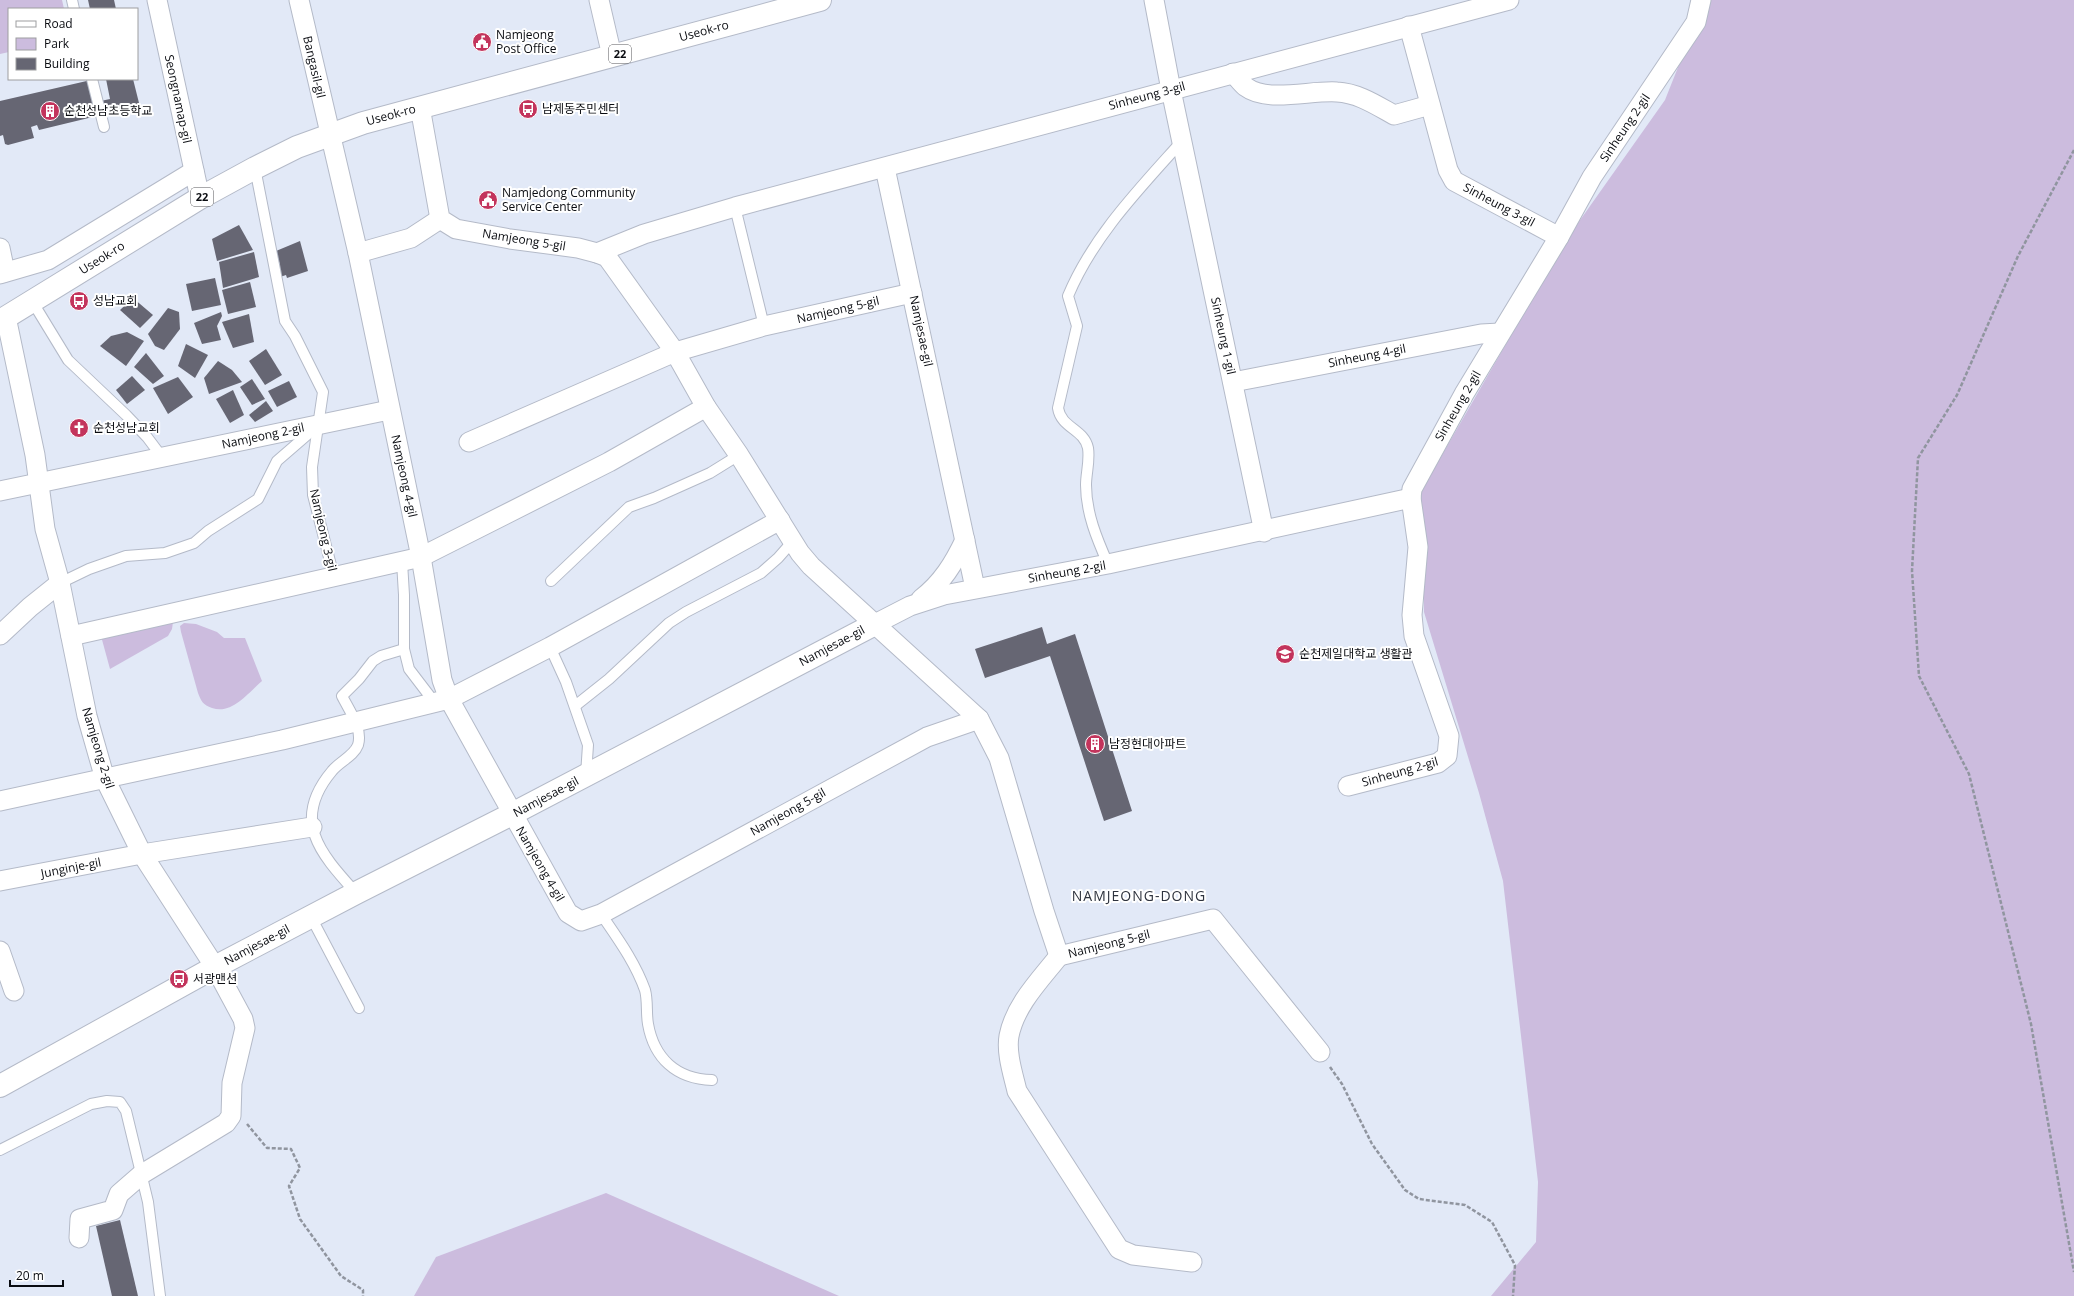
<svg xmlns="http://www.w3.org/2000/svg" width="2074" height="1296" font-family="'Open Sans','Noto Sans KR',sans-serif">
  <rect width="100%" height="100%" fill="#e2e9f7"/>
  <!-- green -->
  <g fill="#ccbcde">
    <polygon points="0,0 62,0 64,9 9,9 9,52 0,54"/>
    <polygon points="1701,0 2074,0 2074,1296 1491,1296 1536,1242 1538,1182 1503,881 1479,793 1424,612 1424,555 1420,493 1566,240 1665,100 1696,22"/>
    <polygon points="173,622 172,629 168,636 110,669 101,636"/>
    <path d="M184,623l12,1 21,8 7,6h21l17,43c-14,12 -30,34 -50,27 -9,-3 -11,-7 -14,-15l-17,-61 -1,-6z"/>
    <polygon points="606,1193 839,1296 414,1296 436,1257"/>
  </g>
  <!-- building -->
  <g fill="#666673">
    <polygon points="88,0 114,0 116,9 90,9"/>
    <polygon points="106,79 133,79 140,107 112,114 110,106 100,109 101,115 39,130 37,125 31,127 34,138 8,145 5,144 3,135 0,136 0,101 91,80 96,102 110,99"/>
    <polygon points="239,225 253,250 217,261 212,239"/>
    <polygon points="300,241 308,271 287,278 286,275 280,277 277,267 280,265 276,251"/>
    <polygon points="254,252 259,277 223,288 219,262"/>
    <polygon points="215,278 221,305 192,311 186,284"/>
    <polygon points="250,282 256,307 228,314 222,290"/>
    <polygon points="133,298 153,315 140,328 120,310"/>
    <polygon points="168,308 179,312 180,329 164,350 155,346 148,334"/>
    <polygon points="221,312 222,316 217,326 221,340 202,344 194,323"/>
    <polygon points="249,314 254,342 233,348 222,322"/>
    <polygon points="127,332 144,341 126,366 100,346 111,336"/>
    <polygon points="186,344 208,355 195,378 178,366"/>
    <polygon points="266,349 282,375 265,385 249,361"/>
    <polygon points="146,353 164,376 153,384 134,367"/>
    <polygon points="218,361 232,370 242,382 209,394 204,378"/>
    <polygon points="132,376 145,390 127,404 116,390"/>
    <polygon points="178,377 193,397 168,414 153,388"/>
    <polygon points="252,379 265,399 252,405 240,387"/>
    <polygon points="289,381 297,397 277,407 268,391"/>
    <polygon points="233,390 244,415 230,423 216,399"/>
    <polygon points="266,401 273,411 255,422 249,415"/>
    <polygon points="1042,627 1047,644 1075,634 1132,811 1104,821 1050,656 985,678 975,649"/>
    <polygon points="120,1220 138,1296 112,1296 96,1226"/>
  </g>
  <g fill="none" stroke-linecap="round" stroke-linejoin="round">
    <!-- service casing -->
    <g stroke="#b4bac8" stroke-width="12">
      <g id="service">
        <polyline points="72,0 74,9"/>
        <polyline points="92,79 104,127"/>
        <polyline points="255,168 285,321 295,336 323,392 312,467 313,495 334,577"/>
        <polyline points="735,207 764,326"/>
        <polyline points="32,301 68,360 126,415 147,437 162,457"/>
        <polyline points="402,562 404,595 404,649 409,669 435,703"/>
        <path d="M1108,564c-11,-25 -22,-51 -22,-79 0,-12 4,-24 2,-37 -4,-19 -27,-20 -30,-40l19,-82 -9,-30c25,-60 72,-108 114,-155"/>
        <polyline points="551,581 629,507 654,498 710,473 739,455"/>
        <polyline points="60,583 89,569 126,556 165,553 194,543 208,531 258,499 277,461 314,429"/>
        <polyline points="550,647 566,682 588,745 586,775"/>
        <polyline points="575,706 609,679 669,623 686,612 761,573 778,558 793,541"/>
        <path d="M356,893c-35,-39 -66,-72 -24,-122 7,-9 22,-15 26,-26 5,-16 -9,-35 -16,-49l17,-17 14,-18 8,-5 23,-7"/>
        <path d="M601,914c17,25 34,48 44,76 3,11 1,23 3,34 6,34 28,55 64,56"/>
        <polyline points="311,917 359,1008"/>
        <polyline points="0,1150 91,1104 107,1101 120,1102 126,1111 148,1202 160,1296"/>
      </g>
    </g>
    <!-- minor casing -->
    <g stroke="#b4bac8" stroke-width="21">
      <g id="minor">
        <polyline points="157,0 200,198"/>
        <polyline points="299,0 358,253 421,557 442,680 449,699 568,913 581,921 601,914 927,737 979,719"/>
        <polyline points="599,0 612,56"/>
        <polyline points="1154,0 1171,90 1264,532"/>
        <polyline points="1409,26 1448,170 1454,181 1559,237"/>
        <path d="M1233,73c4,4 8,10 13,14 21,16 65,3 91,5 21,1 39,13 57,23l36,-10"/>
        <polyline points="420,107 440,219 456,229 510,239 578,248 597,253 607,257 675,352 706,407 739,455 800,553 811,566 979,719 999,758 1044,911 1059,956 1213,919 1320,1052"/>
        <polyline points="885,168 975,588"/>
        <polyline points="0,248 5,272"/>
        <polyline points="358,253 411,238 440,219"/>
        <polyline points="597,253 644,234 735,207 1509,0"/>
        <polyline points="0,274 48,260 194,171"/>
        <polyline points="6,317 35,455 45,529 60,583 87,716 105,779 142,854 215,967 243,1019 245,1028 232,1083 231,1116 226,1123 142,1174 119,1194 113,1210 80,1219 79,1238"/>
        <polyline points="1233,382 1481,334 1500,333"/>
        <polyline points="469,442 675,352 764,326 912,293"/>
        <polyline points="0,491 389,410"/>
        <path d="M921,599c21,-16 33,-36 44,-59"/>
        <polyline points="875,624 910,606 944,595 1108,564 1411,498"/>
        <polyline points="0,635 30,607 60,583"/>
        <polyline points="71,636 421,557 609,462 706,407"/>
        <polyline points="1348,786 1438,763 1447,756 1449,736 1414,636 1412,615 1418,547 1411,498 1412,489 1464,394 1559,237 1592,177 1696,22 1701,0"/>
        <polyline points="0,801 282,740 449,699 550,647 780,520"/>
        <polyline points="0,881 142,854 312,827"/>
        <polyline points="0,951 14,991"/>
        <path d="M1059,956c-19,24 -44,49 -50,80 -3,17 4,38 8,55l102,158 14,6 59,7"/>
      </g>
    </g>
    <!-- tertiary casing -->
    <g stroke="#b4bac8" stroke-width="24">
      <polyline id="tertiary" points="0,1086 215,967 356,893 512,814 875,624"/>
    </g>
    <!-- primary casing -->
    <g stroke="#b4bac8" stroke-width="24">
      <polyline id="primary" points="0,321 200,198 255,168 297,147 363,123 820,0"/>
    </g>
    <!-- path -->
    <g stroke="#90959f" stroke-width="2.5" stroke-dasharray="4 2" stroke-linecap="butt">
      <polyline points="2074,150 2018,256 1957,395 1918,458 1912,571 1919,676 1969,774 2031,1024 2074,1272"/>
      <polyline points="1330,1067 1342,1084 1372,1144 1405,1190 1419,1199 1465,1205 1492,1222 1515,1265 1513,1296"/>
      <polyline points="247,1124 267,1148 291,1149 300,1168 289,1186 300,1219 341,1276 363,1290 363,1296"/>
    </g>
    <!-- service -->
    <use href="#service" stroke="#fff" stroke-width="10"/>
    <!-- minor -->
    <use href="#minor" stroke="#fff" stroke-width="19"/>
    <!-- tertiary -->
    <use href="#tertiary" stroke="#fff" stroke-width="22"/>
    <!-- primary -->
    <use href="#primary" stroke="#fff" stroke-width="22"/>
  </g>
  <!-- icons -->
  <defs>
    <g id="civic-disc" transform="scale(1)"><circle r="9.5" fill="#c3345c" stroke="#fff"/><path d="M-.6-6.5H3V-4.5H.6V-3L4-1V1h2V6H-6V1h2V-1L-.6-3ZM-1.2 2.5V6h2.4V2.5Z" fill="#fff"/></g>
    <g id="bus-disc" transform="scale(1)"><circle r="9.5" fill="#c3345c" stroke="#fff"/><path d="M-5-6H5V4H4V6H2V4H-2V6H-4V4H-5ZM-3.5-4V0h7V-4ZM-3.5 1.2v1.5H-2V1.2ZM2 1.2v1.5H3.5V1.2Z" fill="#fff"/></g>
    <g id="building-disc" transform="scale(1)"><circle r="9.5" fill="#c3345c" stroke="#fff"/><path d="M-4-6H4V6H1V3H-1V6H-4ZM-2.5-4.3h1.7v1.8h-1.7ZM.8-4.3h1.7v1.8H.8ZM-2.5-1h1.7V.8h-1.7ZM.8-1h1.7V.8H.8Z" fill="#fff"/></g>
    <g id="church-disc" transform="scale(1)"><circle r="9.5" fill="#c3345c" stroke="#fff"/><path d="M-1.2-6h2.4v3.5h3.3v2.4h-3.3V6h-2.4V-.1h-3.3v-2.4h3.3Z" fill="#fff"/></g>
    <g id="university-disc" transform="scale(1)"><circle r="9.5" fill="#c3345c" stroke="#fff"/><path d="M0-5L7-2L0 1L-7-2ZM-4 1L0 2.5L4 1V4Q0 6-4 4Z" fill="#fff"/></g>
  </defs>
  <g fill-rule="evenodd">
    <use href="#civic-disc" x="482" y="42"/>
    <use href="#bus-disc" x="528" y="109"/>
    <use href="#building-disc" x="50" y="111"/>
    <use href="#civic-disc" x="488" y="200"/>
    <use href="#bus-disc" x="79" y="301"/>
    <use href="#church-disc" x="79" y="428"/>
    <use href="#university-disc" x="1285" y="654"/>
    <use href="#building-disc" x="1095" y="744"/>
    <use href="#bus-disc" x="179" y="979"/>
  </g>
  <g text-anchor="middle" stroke-width="4" stroke-linejoin="round" paint-order="stroke">
    <!-- shield labels -->
    <g fill="#fff" stroke="#545558" stroke-width="1">
      <rect x="609" y="45" width="22" height="18" rx="3"/>
      <rect x="191" y="188" width="22" height="18" rx="3"/>
    </g>
    <g font-size="11" font-weight="bold" fill="#0a0c11">
      <text x="620" y="58">22</text>
      <text x="202" y="201">22</text>
    </g>
    <!-- street labels -->
    <g font-size="12" fill="#0a0c11" stroke="#fff">
      <text transform="translate(704 31) rotate(-15)" y="4">Useok-ro</text>
      <text transform="translate(314 67) rotate(77)" y="4">Bangasil-gil</text>
      <text transform="translate(1147 96) rotate(-15)" y="4">Sinheung 3-gil</text>
      <text transform="translate(178 99) rotate(78)" y="4">Seongnamap-gil</text>
      <text transform="translate(391 115) rotate(-15)" y="4">Useok-ro</text>
      <text transform="translate(1625 128) rotate(-56)" y="4">Sinheung 2-gil</text>
      <text transform="translate(1499 205) rotate(28)" y="4">Sinheung 3-gil</text>
      <text transform="translate(524 240) rotate(9)" y="4">Namjeong 5-gil</text>
      <text transform="translate(102 258) rotate(-32)" y="4">Useok-ro</text>
      <text transform="translate(838 310) rotate(-13)" y="4">Namjeong 5-gil</text>
      <text transform="translate(921 331) rotate(78)" y="4">Namjesae-gil</text>
      <text transform="translate(1223 336) rotate(78)" y="4">Sinheung 1-gil</text>
      <text transform="translate(1367 356) rotate(-11)" y="4">Sinheung 4-gil</text>
      <text transform="translate(1458 406) rotate(-60)" y="4">Sinheung 2-gil</text>
      <text transform="translate(263 436) rotate(-12)" y="4">Namjeong 2-gil</text>
      <text transform="translate(404 476) rotate(78)" y="4">Namjeong 4-gil</text>
      <text transform="translate(323 530) rotate(77)" y="4">Namjeong 3-gil</text>
      <text transform="translate(1067 572) rotate(-10)" y="4">Sinheung 2-gil</text>
      <text transform="translate(832 646) rotate(-28)" y="4">Namjesae-gil</text>
      <text transform="translate(98 748) rotate(73)" y="4">Namjeong 2-gil</text>
      <text transform="translate(1400 772) rotate(-16)" y="4">Sinheung 2-gil</text>
      <text transform="translate(546 797) rotate(-28)" y="4">Namjesae-gil</text>
      <text transform="translate(788 812) rotate(-29)" y="4">Namjeong 5-gil</text>
      <text transform="translate(540 864) rotate(60)" y="4">Namjeong 4-gil</text>
      <text transform="translate(71 868) rotate(-11)" y="4">Junginje-gil</text>
      <text transform="translate(1109 944) rotate(-14)" y="4">Namjeong 5-gil</text>
      <text transform="translate(257 945) rotate(-28)" y="4">Namjesae-gil</text>
    </g>
    <!-- poi labels -->
    <g font-size="12" fill="#0a0c11" stroke="#fff" text-anchor="start">
      <text x="496" y="39">Namjeong<tspan x="496" dy="14">Post Office</tspan></text>
      <text x="542" y="113">남제동주민센터</text>
      <text x="64" y="115">순천성남초등학교</text>
      <text x="502" y="197">Namjedong Community<tspan x="502" dy="14">Service Center</tspan></text>
      <text x="93" y="305">성남교회</text>
      <text x="93" y="432">순천성남교회</text>
      <text x="1299" y="658">순천제일대학교 생활관</text>
      <text x="1109" y="748">남정현대아파트</text>
      <text x="193" y="983">서광맨션</text>
    </g>
    <!-- quarter labels -->
    <g font-size="14" letter-spacing="1" fill="#2e333e" stroke="#fff">
      <text x="1139" y="901">NAMJEONG-DONG</text>
    </g>
  </g>
  <!-- legend -->
  <rect x="8" y="8" width="130" height="72" fill="#ffffff" stroke="#9d9ea0"/>
  <rect x="16" y="21" width="20" height="6" fill="#ffffff" stroke="#9d9ea0"/>
  <text x="44" y="28" font-size="12" fill="#0a0c11">Road</text>
  <rect x="16" y="38" width="20" height="12" fill="#ccbcde" stroke="#9d9ea0"/>
  <text x="44" y="48" font-size="12" fill="#0a0c11">Park</text>
  <rect x="16" y="58" width="20" height="12" fill="#666673" stroke="#9d9ea0"/>
  <text x="44" y="68" font-size="12" fill="#0a0c11">Building</text>
  <!-- scale -->
  <path d="M10 1280v6h53v-6" fill="none" stroke="#0a0c11" stroke-width="2"/>
  <text x="16" y="1280" font-size="12" fill="#0a0c11" stroke="#ffffff" stroke-width="3" paint-order="stroke">20 m</text>
</svg>
